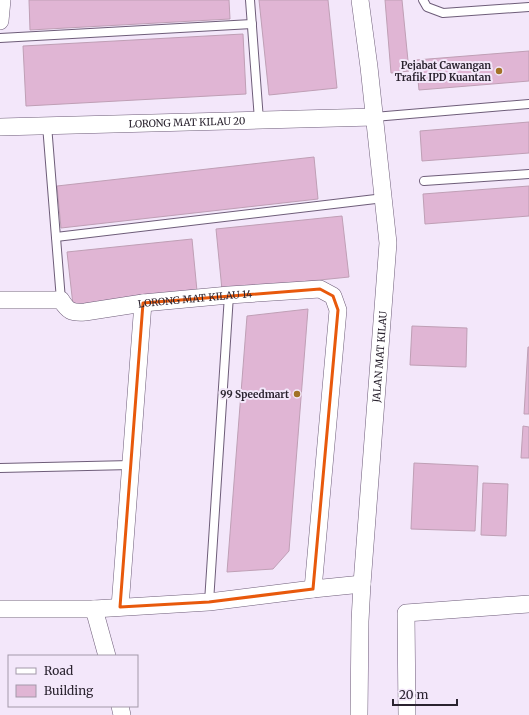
<svg xmlns="http://www.w3.org/2000/svg" width="529" height="715" font-family="Merriweather,serif">
  <rect width="100%" height="100%" fill="#f3e7fa"/>
  <!-- building -->
  <g fill="#e0b5d4" stroke="#bf9fb5">
    <polygon points="29,0 229,0 230,19 30,30"/>
    <polygon points="259,0 328,0 337,88 269,95"/>
    <polygon points="385,0 402,0 409,71 391,73"/>
    <polygon points="243,34 246,94 26,106 23,46"/>
    <polygon points="529,51 529,81 419,90 416,60"/>
    <polygon points="529,122 529,153 422,161 420,131"/>
    <polygon points="314,157 318,199 61,228 57,186"/>
    <polygon points="529,186 529,216 425,224 423,194"/>
    <polygon points="342,216 349,277 222,290 216,229"/>
    <polygon points="192,239 197,291 73,305 67,252"/>
    <polygon points="308,309 289,551 273,569 227,572 247,316"/>
    <polygon points="412,326 467,328 466,367 410,365"/>
    <polygon points="528,347 529,347 529,414 524,414"/>
    <polygon points="523,426 529,427 529,458 521,458"/>
    <polygon points="414,463 478,466 475,531 411,529"/>
    <polygon points="483,483 508,484 506,536 481,535"/>
  </g>
  <g fill="none" stroke-linecap="round" stroke-linejoin="round">
    <!-- lane casing -->
    <g stroke="#6e5d79" stroke-width="10">
      <g id="lane">
        <polyline points="250,0 259,120"/>
        <polyline points="423,0 427,7 443,13 529,7"/>
        <polyline points="0,38 252,24"/>
        <polyline points="374,117 529,104"/>
        <polyline points="47,125 61,300"/>
        <polyline points="424,181 529,174"/>
        <polyline points="56,237 384,198"/>
        <polyline points="0,468 131,465"/>
        <polyline points="209,602 229,295"/>
      </g>
    </g>
    <!-- street casing -->
    <g stroke="#6e5d79" stroke-width="18">
      <g id="street">
        <polyline points="0,21 2,0"/>
        <path id="s1" d="M0,127l374,-10"/>
        <path id="s2" d="M0,300h61c7,11 10,13 24,12l58,-9 86,-8 91,-6 13,7 5,14 -25,279"/>
        <polyline points="120,607 143,303"/>
        <polyline points="0,609 94,609 209,602 313,589 362,584"/>
        <polyline points="94,609 107,656"/>
        <polyline points="120,706 122,715"/>
        <path id="s3" d="M359,715l1,-94 2,-37 26,-341 -19,-176 -9,-67"/>
        <polyline points="407,715 406,613 529,604"/>
      </g>
    </g>
    <!-- lane -->
    <use href="#lane" stroke="#fff" stroke-width="8"/>
    <!-- street -->
    <use href="#street" stroke="#fff" stroke-width="17"/>
  </g>
  <!-- marked area -->
  <path fill="none" stroke="#e8590c" stroke-width="3" stroke-linejoin="round" d="M320,289l13,7 5,14 -25,279 -104,13 -89,5 23,-304z"/>
  <!-- markers -->
  <g fill="#a27226" stroke="#f3e7fa" stroke-width="1.5">
    <circle cx="499" cy="71" r="4"/>
    <circle cx="297" cy="394" r="4"/>
  </g>
  <g text-anchor="middle" stroke-width="4" stroke-linejoin="round" paint-order="stroke">
    <!-- poi labels -->
    <g font-size="10" font-weight="bold" fill="#2a232f" stroke="#f3e7fa" text-anchor="end">
      <text x="491" y="69">Pejabat Cawangan<tspan x="491" dy="12">Trafik IPD Kuantan</tspan></text>
      <text x="289" y="398">99 Speedmart</text>
    </g>
    <!-- street labels -->
    <g font-size="10" fill="#2a232f" stroke="#f3e7fa">
      <text dy="4" stroke="none"><textPath href="#s1" startOffset="187">LORONG MAT KILAU 20</textPath></text>
      <text dy="4" stroke="none"><textPath href="#s2" startOffset="201">LORONG MAT KILAU 14</textPath></text>
      <text dy="4" stroke="none"><textPath href="#s3" startOffset="359">JALAN MAT KILAU</textPath></text>
    </g>
  </g>
  <!-- legend -->
  <rect x="8" y="655" width="130" height="52" fill="#f3e7fa" stroke="#a399a9"/>
  <rect x="16" y="668" width="20" height="6" fill="#ffffff" stroke="#a399a9"/>
  <text x="44" y="675" font-size="12" fill="#2a232f">Road</text>
  <rect x="16" y="685" width="20" height="12" fill="#e0b5d4" stroke="#a399a9"/>
  <text x="44" y="695" font-size="12" fill="#2a232f">Building</text>
  <!-- scale -->
  <path d="M393 699v6h64v-6" fill="none" stroke="#2a232f" stroke-width="2"/>
  <text x="399" y="699" font-size="12" fill="#2a232f" stroke="#f3e7fa" stroke-width="3" paint-order="stroke">20 m</text>
</svg>
